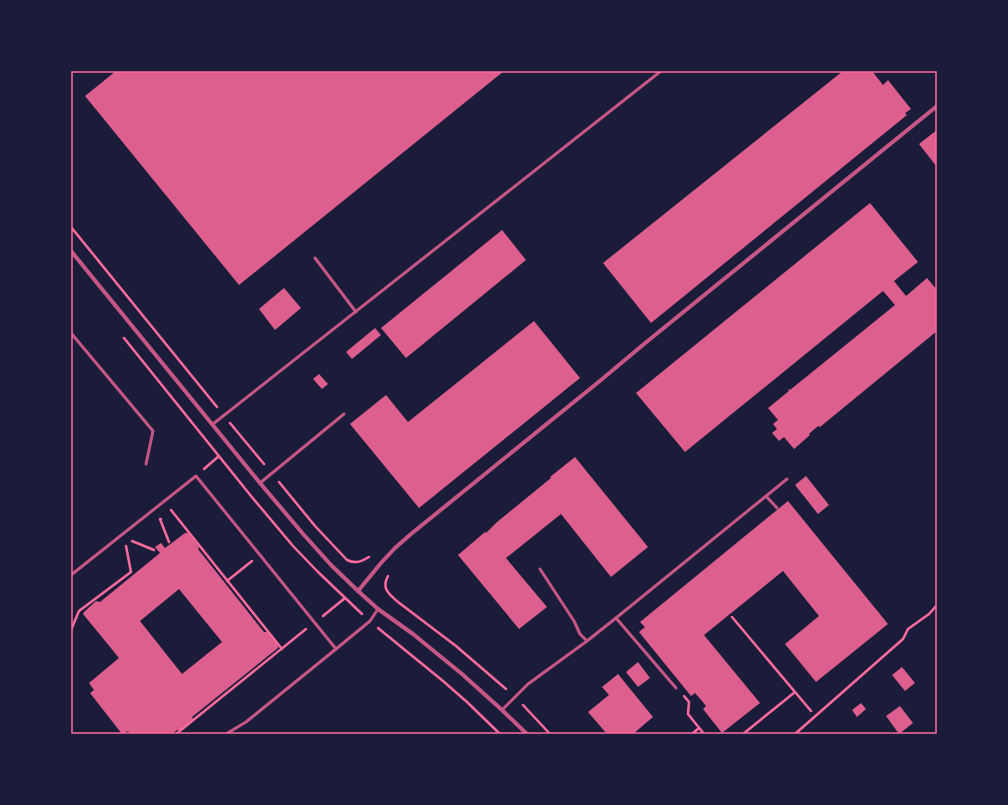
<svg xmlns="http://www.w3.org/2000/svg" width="1008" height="805" font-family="Rubik,sans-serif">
  <rect width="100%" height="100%" fill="#1b1b3a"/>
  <!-- building -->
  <g fill="#dd5f8e" fill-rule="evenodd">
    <polygon points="116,71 504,71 239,285 85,96"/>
    <polygon points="843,71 872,71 883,85 888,80 911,109 905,113 907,115 651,323 603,263"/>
    <polygon points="937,130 937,167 919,144"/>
    <polygon points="870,203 918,262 894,281 906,296 927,278 937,290 937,331 820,427 818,426 809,434 810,435 794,449 784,437 779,441 772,433 777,429 773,424 778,420 768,408 789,391 788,390 789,389 790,390 895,305 883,291 685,452 636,393"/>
    <polygon points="502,230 526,260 406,358 381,328"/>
    <polygon points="284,288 301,308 275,330 259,309"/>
    <polygon points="534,321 580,378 419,508 350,424 386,395 408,422"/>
    <polygon points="375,328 381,335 352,359 346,352"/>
    <polygon points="319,374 328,384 322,389 313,379"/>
    <polygon points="575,457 648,547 611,577 561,514 506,558 547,607 519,629 458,555 485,532 486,533 497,522 551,478 550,477"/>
    <polygon points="806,476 829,505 818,514 795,485"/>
    <polygon points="788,501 888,624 816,682 785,644 819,616 783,571 704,635 760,703 722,733 703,709 706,706 702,701 695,693 691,696 639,632 645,627 640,622"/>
    <path d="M185,533h2l2,1 9,12 1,2 -1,1 66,83h3l11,13v3l-86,69 1,2 -13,11h-3l-5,4h-42l-2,-3 -6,3 -32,-41 4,-3 -5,-7 30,-25 -36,-44 1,-2 12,-11 4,1 60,-49 -5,-6 6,-4 4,5zM179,589l43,53 -40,32 -42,-53z"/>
    <polygon points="638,662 650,678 638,687 626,672"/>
    <polygon points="902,667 915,683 905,691 892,675"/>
    <polygon points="618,674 653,717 633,734 607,734 588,712 609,695 602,687"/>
    <polygon points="861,703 866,709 857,717 852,710"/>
    <polygon points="900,706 913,723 899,734 886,716"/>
  </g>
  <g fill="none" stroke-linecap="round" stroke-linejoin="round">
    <!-- path -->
    <g stroke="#ff6b9d" stroke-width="2.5">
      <polyline points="71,227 217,407"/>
      <polyline points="124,338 251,496 293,546 317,571 362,614"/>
      <polyline points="230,423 264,464"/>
      <polyline points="204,469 219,456"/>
      <path d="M279,482l36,44 32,34c9,4 13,2 22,-3"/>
      <polyline points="171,510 282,649"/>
      <polyline points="161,519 160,519 169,542"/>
      <polyline points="132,541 154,550"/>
      <path d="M388,576c-7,13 1,18 10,26l58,44 50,43"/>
      <polyline points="227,581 252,561"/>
      <polyline points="323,616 345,598"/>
      <polyline points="732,617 811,711"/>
      <polyline points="378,628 443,681 467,702 500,734"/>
      <polyline points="71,630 79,611 131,572 126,546"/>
      <polyline points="684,696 689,702 688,714 704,734"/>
      <polyline points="523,705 550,734"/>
      <polyline points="176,734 306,629"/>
      <polyline points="692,734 699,728"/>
      <polyline points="743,734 795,692"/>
      <polyline points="795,734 903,639 908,629 929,614 937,605"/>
    </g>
    <!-- service -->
    <g stroke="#c65784" stroke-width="3">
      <polyline points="315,258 356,312"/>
      <polyline points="71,333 153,431 146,464"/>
      <polyline points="213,424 661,71"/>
      <polyline points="260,483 344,414"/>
      <polyline points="766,496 777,508"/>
      <polyline points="71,575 196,476 336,649"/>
      <polyline points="616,618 787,479"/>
      <polyline points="587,641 616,618 676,688"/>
      <polyline points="502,710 528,684 587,641 580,634 574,621 540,569"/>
      <polyline points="226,734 246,722 336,649 370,621 378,609"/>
    </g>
    <!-- minor -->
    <g stroke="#c65784" stroke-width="4">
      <polyline points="71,251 260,483 304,535 331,565 358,591 378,609 413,634 462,674 502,710 527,734"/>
      <polyline points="358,591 381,563 395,548 411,534 601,380 644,344 937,106"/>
    </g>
  </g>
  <!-- border -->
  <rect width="1008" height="805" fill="none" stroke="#1b1b3a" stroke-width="144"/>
  <rect x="72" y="72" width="864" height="661" fill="none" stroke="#ff6b9d" stroke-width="1.5"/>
</svg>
